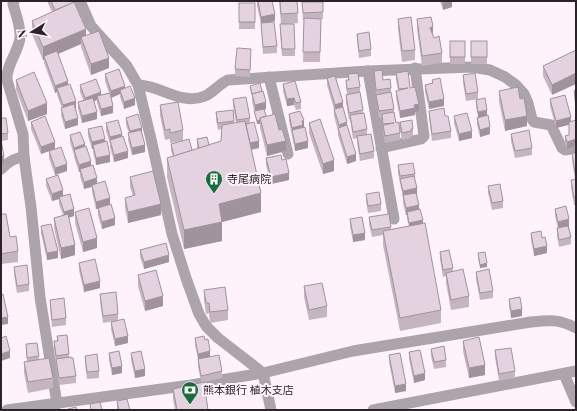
<svg xmlns="http://www.w3.org/2000/svg" width="577" height="411" font-family="'Playfair Display','Noto Sans JP',serif">
  <rect width="100%" height="100%" fill="#fef3fb"/>
  <g fill="none" stroke-linecap="round" stroke-linejoin="round">
    <!-- minor -->
    <g stroke="#aca4aa" stroke-width="11">
      <path d="M14,1l-1,3c3,11 8,23 7,34 -2,15 -14,27 -13,42l16,54 1,23 7,50 9,90 17,107"/>
      <polyline points="80,1 91,26 127,66 138,85 151,139 172,234 187,281 199,314 206,326 218,338 263,373 271,410"/>
      <polyline points="368,71 394,219"/>
      <polyline points="269,77 288,154"/>
      <path d="M138,85c22,0 44,21 67,11 9,-4 14,-12 23,-16l140,-9 104,-4 18,3 15,7 11,8 8,9 4,9 4,16 2,3 17,3 11,23 3,2 11,-2"/>
      <polyline points="381,148 421,139 424,136 415,68"/>
      <path d="M1,169c7,-7 13,-11 23,-12"/>
      <path d="M7,410l184,-25 72,-12 90,-22 178,-29c19,-2 28,-3 45,6"/>
    </g>
    <!-- tertiary -->
    <g stroke="#aca4aa" stroke-width="11">
      <polyline points="564,374 576,402"/>
      <polyline points="373,410 576,371"/>
    </g>
  </g>
  <!-- wall -->
  <g fill="#c4b5c1">
    <polygon points="47,1 75,1 75,5 86,35 109,68 91,75 81,47 81,44 58,54 68,85 76,108 78,125 65,129 61,115 62,108 57,95 57,92 55,93 44,63 44,60 43,60 32,34 32,21 52,12"/>
    <polygon points="257,1 272,1 275,21 269,22 277,46 277,53 263,54 261,24 257,6"/>
    <polygon points="279,1 297,1 298,23 290,24 295,49 295,56 282,56 280,31 281,24"/>
    <polygon points="440,1 452,1 452,7 443,10"/>
    <polygon points="302,2 323,2 323,19 321,19 320,62 303,62 304,20 303,20"/>
    <rect x="239" y="3" width="16" height="26"/>
    <polygon points="398,19 415,50 415,60 402,62 398,29"/>
    <polygon points="417,19 433,35 442,53 442,63 422,66 417,29"/>
    <polygon points="357,34 371,49 371,56 359,58 357,41"/>
    <rect x="450" y="41" width="15" height="23"/>
    <rect x="471" y="41" width="16" height="23"/>
    <polygon points="576,50 552,95 543,76 543,66"/>
    <polygon points="251,56 250,77 235,76 235,69"/>
    <polygon points="374,71 391,88 391,93 394,109 394,112 396,123 400,133 400,140 385,143 383,132 382,118 379,118 374,78"/>
    <polygon points="396,73 410,88 419,111 415,112 415,115 400,118 396,98 396,91 398,90 396,80"/>
    <polygon points="105,74 125,88 135,105 124,109 120,97 120,94 111,98 113,113 101,116 97,103 97,100 94,101 97,119 82,123 78,109 78,102 83,100 80,92 80,85 101,95 109,93 105,81"/>
    <polygon points="348,74 360,87 360,93 363,113 367,129 367,135 374,151 374,158 360,161 357,143 357,138 353,139 350,119 349,120 346,102 346,95 347,94 346,87 346,80 348,80"/>
    <polygon points="463,75 478,92 478,99 466,101 463,82"/>
    <polygon points="327,78 343,108 356,161 347,164 338,135 338,131 334,116 334,109 327,85"/>
    <polygon points="16,80 47,114 28,121 16,90"/>
    <polygon points="432,80 444,106 429,109 425,92 425,85 432,83"/>
    <polygon points="283,84 301,102 301,109 296,110 294,105 287,106 283,91"/>
    <polygon points="250,86 266,109 264,110 266,116 279,130 286,151 267,156 260,128 260,124 257,124 254,111 252,101 252,96 250,89"/>
    <polygon points="576,90 576,107 574,98 574,91"/>
    <polygon points="499,91 520,99 527,126 505,131 499,101"/>
    <polygon points="233,99 250,118 250,123 259,148 251,150 261,212 222,222 222,241 184,249 167,177 167,158 173,156 171,151 171,144 181,141 170,143 170,139 165,140 160,115 160,105 183,130 183,141 192,150 197,149 197,139 209,145 221,141 222,129 218,130 216,120 216,112 234,121 234,123 236,123 233,106"/>
    <polygon points="550,99 571,122 576,120 576,146 567,149 565,143 565,136 569,135 569,125 556,128 550,106"/>
    <polygon points="476,100 487,116 490,134 480,137 477,125 477,118 478,117 476,107"/>
    <polygon points="429,111 445,116 451,131 451,138 432,141 429,118"/>
    <polygon points="289,114 304,127 308,148 295,151 289,121"/>
    <polygon points="454,116 472,138 459,141 454,123"/>
    <polygon points="1,118 8,133 8,140 1,141 4,163 1,163"/>
    <polygon points="126,118 142,133 145,152 132,155 128,140 129,133 126,125"/>
    <polygon points="31,122 55,149 67,171 55,175 49,158 49,151 41,154 31,129"/>
    <polygon points="400,122 413,129 413,136 411,136 411,138 402,140 400,129"/>
    <polygon points="106,123 122,137 128,158 114,162 110,147 110,144 106,131"/>
    <polygon points="309,123 334,171 323,174 309,133"/>
    <polygon points="88,129 105,142 110,162 96,165 93,152 93,149 92,149 88,136"/>
    <polygon points="511,134 532,148 532,155 515,158 511,141"/>
    <polygon points="70,135 85,147 97,184 110,204 115,225 102,229 98,215 98,209 96,209 92,192 92,187 84,189 80,176 80,172 79,172 74,157 74,155 70,142"/>
    <polygon points="572,153 576,153 576,205 574,205 571,187 571,180 575,179 572,160"/>
    <polygon points="266,158 282,160 289,180 271,184 266,165"/>
    <polygon points="398,165 415,174 415,179 419,209 423,224 441,310 441,323 400,331 383,245 383,235 372,237 369,224 369,217 391,227 391,230 409,226 407,219 407,215 406,215 403,203 403,198 398,173"/>
    <polygon points="130,177 161,215 128,223 125,208 125,198 133,196 130,187"/>
    <polygon points="46,179 63,196 74,216 68,218 75,255 61,259 54,228 54,218 63,215 59,204 59,199 52,201 46,186"/>
    <polygon points="488,186 503,201 503,208 492,210 488,193"/>
    <polygon points="366,194 381,204 381,211 368,213 366,201"/>
    <polygon points="555,209 569,226 569,227 571,237 571,244 559,247 557,236 557,228 558,228 555,216"/>
    <polygon points="75,212 97,248 83,252 75,223"/>
    <polygon points="1,214 10,237 18,251 18,262 1,264"/>
    <polygon points="350,219 365,240 353,242 350,226"/>
    <polygon points="41,226 58,258 47,260 41,233"/>
    <polygon points="531,233 542,238 547,253 534,256 531,240"/>
    <polygon points="140,250 169,262 144,269 140,257"/>
    <polygon points="440,252 453,268 453,271 469,296 469,307 451,310 446,283 446,276 443,277 440,259"/>
    <polygon points="478,253 487,267 480,268 478,257"/>
    <polygon points="79,263 100,288 84,292 79,270"/>
    <polygon points="14,267 29,284 29,291 17,293 14,274"/>
    <polygon points="476,272 493,291 493,298 480,300 476,279"/>
    <polygon points="138,275 163,306 145,311 138,286"/>
    <polygon points="304,286 327,306 327,317 309,320 304,297"/>
    <polygon points="204,290 228,310 228,320 210,323 209,313 206,314 204,300"/>
    <polygon points="100,294 118,314 118,320 128,343 115,346 111,329 111,322 114,321 103,323 100,301"/>
    <polygon points="509,299 522,316 511,318 509,306"/>
    <polygon points="50,300 66,318 66,325 52,327 50,307"/>
    <polygon points="57,336 69,354 69,357 76,376 76,383 59,385 54,348 54,341 57,341"/>
    <polygon points="195,338 205,340 210,357 222,371 222,378 204,382 208,410 175,410 173,399 173,389 201,382 198,366 198,359 195,345"/>
    <polygon points="463,341 485,375 469,378 463,351"/>
    <polygon points="26,344 39,356 39,360 53,378 53,388 28,393 24,373 24,362 27,362 26,351"/>
    <polygon points="431,349 446,360 446,367 434,369 431,356"/>
    <polygon points="495,350 515,371 515,378 499,381 495,357"/>
    <polygon points="409,352 425,380 414,383 409,359"/>
    <polygon points="109,353 122,373 112,375 109,360"/>
    <polygon points="131,353 145,376 135,378 131,360"/>
    <polygon points="389,355 406,391 395,393 389,362"/>
    <polygon points="85,356 99,371 99,378 87,379 85,363"/>
    <polygon points="117,401 130,410 117,410"/>
  </g>
  <!-- shaded-wall -->
  <g fill="#a0939d">
    <polygon points="449,1 452,1 452,7 443,10 443,3"/>
    <polygon points="275,14 275,21 261,24 261,17"/>
    <polygon points="433,26 433,36 430,28"/>
    <polygon points="86,29 86,42 81,37 81,44 46,59 44,56 44,60 43,60 43,47"/>
    <polygon points="109,58 109,68 91,75 91,64"/>
    <polygon points="576,73 576,84 552,95 552,85"/>
    <polygon points="68,81 68,88 57,88 57,92 55,93 55,86"/>
    <polygon points="125,86 125,93 120,90 120,94 111,98 111,91"/>
    <polygon points="101,92 101,99 97,96 97,100 85,105 85,98"/>
    <polygon points="135,98 135,105 124,109 124,102"/>
    <polygon points="294,98 294,105 287,106 287,99"/>
    <polygon points="444,99 444,106 429,109 429,102"/>
    <polygon points="76,101 76,108 63,112 63,105"/>
    <polygon points="266,102 266,109 255,112 255,105"/>
    <polygon points="343,102 343,109 335,112 335,105"/>
    <polygon points="47,103 47,114 28,121 28,111"/>
    <polygon points="419,104 419,111 415,112 415,115 400,118 400,111 414,105"/>
    <polygon points="113,106 113,113 101,116 101,109"/>
    <polygon points="487,110 487,117 478,119 478,112"/>
    <polygon points="97,112 97,119 82,123 82,116"/>
    <polygon points="527,116 527,126 505,131 505,120"/>
    <polygon points="571,117 571,124 556,128 556,121"/>
    <polygon points="78,118 78,125 65,129 65,122"/>
    <polygon points="260,120 260,124 257,124 257,121"/>
    <polygon points="304,120 304,128 292,130 292,135 292,128 302,121"/>
    <polygon points="347,122 347,129 339,129 339,125"/>
    <polygon points="490,127 490,134 480,137 480,130"/>
    <polygon points="142,128 142,135 130,138 130,131"/>
    <polygon points="472,131 472,138 459,141 459,134"/>
    <polygon points="122,134 122,141 110,140 110,144 110,137"/>
    <polygon points="105,139 105,146 93,145 93,149 92,149 92,142"/>
    <polygon points="576,139 576,146 567,149 567,142"/>
    <polygon points="259,141 259,148 249,150 249,143"/>
    <polygon points="286,141 286,151 267,156 267,145"/>
    <polygon points="308,141 308,148 295,151 295,144"/>
    <polygon points="55,142 55,149 41,154 41,147"/>
    <polygon points="85,144 85,151 74,150 74,155 74,148"/>
    <polygon points="145,145 145,152 132,155 132,148"/>
    <polygon points="128,151 128,158 114,162 114,155"/>
    <polygon points="356,154 356,161 347,164 347,157"/>
    <polygon points="110,155 110,162 96,165 96,158"/>
    <rect x="1" y="156" width="3" height="7"/>
    <polygon points="334,160 334,171 323,174 323,164"/>
    <polygon points="91,161 91,168 80,169 80,172 79,172 79,165"/>
    <polygon points="67,164 67,171 55,175 55,168"/>
    <polygon points="289,173 289,180 271,184 271,177"/>
    <polygon points="97,178 97,185 84,189 84,182"/>
    <polygon points="417,188 417,195 403,195 403,198 403,191"/>
    <polygon points="63,190 63,197 59,197 59,199 52,201 52,194"/>
    <polygon points="261,193 261,212 222,222 222,241 184,249 184,230 219,204"/>
    <polygon points="110,198 110,205 96,209 96,202"/>
    <polygon points="161,204 161,215 128,223 128,212"/>
    <polygon points="419,205 419,212 407,212 407,215 406,215 406,208"/>
    <polygon points="74,209 74,216 64,219 64,212"/>
    <polygon points="115,218 115,225 102,229 102,222"/>
    <polygon points="569,219 569,226 558,229 558,222"/>
    <polygon points="423,220 423,227 409,230 409,223"/>
    <polygon points="365,233 365,240 353,242 353,235"/>
    <polygon points="97,238 97,248 83,252 83,242"/>
    <polygon points="75,245 75,255 61,259 61,248"/>
    <polygon points="547,246 547,253 534,256 534,249"/>
    <polygon points="58,251 58,258 47,260 47,253"/>
    <polygon points="169,255 169,262 144,269 144,262"/>
    <polygon points="487,263 487,267 480,268 480,265"/>
    <polygon points="100,281 100,288 84,292 84,285"/>
    <polygon points="163,296 163,306 145,311 145,301"/>
    <polygon points="522,309 522,316 511,318 511,311"/>
    <polygon points="8,317 8,324 1,325 1,318"/>
    <polygon points="128,336 128,343 115,346 115,339"/>
    <polygon points="10,351 10,358 1,361 1,354"/>
    <polygon points="210,351 210,358 198,361 198,354"/>
    <polygon points="485,365 485,375 469,378 469,368"/>
    <polygon points="122,366 122,373 112,375 112,368"/>
    <polygon points="145,369 145,376 135,378 135,371"/>
    <polygon points="425,373 425,380 414,383 414,376"/>
    <polygon points="406,384 406,391 395,393 395,386"/>
  </g>
  <!-- building -->
  <g fill="#e4d2e0" stroke="#a0939d">
    <polygon points="51,1 75,1 75,2 55,10"/>
    <polygon points="258,1 272,1 275,14 261,17"/>
    <polygon points="280,1 297,1 298,13 281,14"/>
    <polygon points="442,1 449,1 443,3"/>
    <polygon points="74,2 86,29 43,47 32,21"/>
    <polygon points="302,2 323,2 323,12 303,13"/>
    <rect x="239" y="3" width="16" height="19"/>
    <polygon points="411,17 415,50 402,51 398,19"/>
    <polygon points="431,17 433,26 430,28 434,38 439,36 442,53 422,56 417,19"/>
    <polygon points="304,18 321,19 320,52 303,52"/>
    <polygon points="274,22 277,46 263,47 261,23"/>
    <polygon points="280,24 294,24 295,49 282,49"/>
    <polygon points="99,31 109,58 91,64 81,37"/>
    <polygon points="369,32 371,49 359,51 357,34"/>
    <rect x="450" y="41" width="15" height="16"/>
    <rect x="471" y="41" width="16" height="16"/>
    <polygon points="237,48 251,49 250,70 235,69"/>
    <polygon points="576,50 576,73 552,85 543,66"/>
    <polygon points="57,51 68,81 55,86 44,56"/>
    <polygon points="119,69 125,86 111,91 105,74"/>
    <polygon points="382,70 383,80 390,79 391,88 376,90 374,71"/>
    <polygon points="408,71 410,88 415,87 419,104 414,105 415,108 400,111 396,91 408,88 399,89 396,73"/>
    <polygon points="34,72 47,103 28,111 16,80"/>
    <polygon points="358,73 360,87 347,89 346,80 349,80 348,74"/>
    <polygon points="475,73 478,92 466,94 463,75"/>
    <polygon points="335,76 343,102 335,105 327,78"/>
    <polygon points="440,78 444,99 429,102 425,85 433,83 432,80"/>
    <polygon points="96,79 101,92 85,98 80,85"/>
    <polygon points="295,81 301,102 296,103 294,98 287,99 283,84"/>
    <polygon points="260,83 262,91 252,94 250,86"/>
    <polygon points="70,84 76,101 63,105 57,88"/>
    <polygon points="130,86 135,98 124,102 120,90"/>
    <polygon points="518,87 520,99 524,98 527,116 505,120 499,91"/>
    <polygon points="576,90 576,100 574,91"/>
    <polygon points="263,91 266,102 255,105 252,94"/>
    <polygon points="360,92 363,110 349,113 346,95"/>
    <polygon points="391,92 394,109 379,111 376,95"/>
    <polygon points="110,93 113,106 101,109 97,96"/>
    <polygon points="565,95 571,117 556,121 550,99"/>
    <polygon points="246,97 250,118 237,120 233,99"/>
    <polygon points="93,98 97,112 82,116 78,102"/>
    <polygon points="485,98 487,110 478,112 476,100"/>
    <polygon points="178,102 183,130 170,133 170,129 165,130 160,105"/>
    <polygon points="74,104 78,118 65,122 61,108"/>
    <polygon points="343,107 347,122 339,125 334,109"/>
    <polygon points="444,108 445,116 448,116 451,131 432,134 429,111"/>
    <polygon points="264,109 266,116 260,118 260,120 257,121 254,111"/>
    <polygon points="233,110 234,121 218,123 216,112"/>
    <polygon points="300,111 304,120 302,121 303,125 292,128 289,114"/>
    <polygon points="394,112 396,123 399,122 400,133 385,136 383,125 394,123 383,124 382,114"/>
    <polygon points="364,113 367,129 353,132 350,115"/>
    <polygon points="467,113 472,131 459,134 454,116"/>
    <polygon points="138,114 142,128 130,131 126,118"/>
    <polygon points="275,114 279,130 282,129 286,141 267,145 260,118"/>
    <polygon points="488,115 490,127 480,130 477,118"/>
    <polygon points="45,116 55,142 41,147 31,122"/>
    <polygon points="1,118 6,118 8,133 1,134"/>
    <polygon points="320,119 334,160 323,164 309,123"/>
    <polygon points="118,120 122,134 110,137 106,123"/>
    <polygon points="412,120 413,129 411,129 411,131 402,133 400,122"/>
    <polygon points="576,120 576,139 567,142 565,136 569,135 569,122"/>
    <polygon points="245,121 261,193 219,204 222,222 184,230 167,158 221,141 222,125"/>
    <polygon points="254,122 259,141 250,143 246,124"/>
    <polygon points="347,125 356,154 347,157 338,128"/>
    <polygon points="102,126 105,139 92,142 88,129"/>
    <polygon points="305,127 308,141 295,144 292,130"/>
    <polygon points="141,130 145,145 132,148 128,133"/>
    <polygon points="529,130 532,148 515,151 511,134"/>
    <polygon points="80,132 85,144 74,148 70,135"/>
    <polygon points="371,134 374,151 360,154 357,136"/>
    <polygon points="123,136 128,151 114,155 110,140"/>
    <polygon points="207,137 209,145 199,148 197,139"/>
    <polygon points="189,139 192,150 174,156 171,144"/>
    <polygon points="1,140 4,156 1,156"/>
    <polygon points="107,141 110,155 96,158 93,145"/>
    <polygon points="86,146 91,161 79,165 74,150"/>
    <polygon points="61,147 67,164 55,168 49,151"/>
    <polygon points="572,153 576,153 576,173 575,173"/>
    <polygon points="281,155 282,160 286,159 289,173 271,177 266,158"/>
    <polygon points="413,163 415,174 400,176 398,165"/>
    <polygon points="93,165 97,178 84,182 80,169"/>
    <polygon points="153,171 161,204 128,212 125,198 135,195 130,177"/>
    <polygon points="58,175 63,190 52,194 46,179"/>
    <polygon points="414,176 417,188 403,191 400,179"/>
    <polygon points="576,179 576,198 574,198 571,180"/>
    <polygon points="105,181 110,198 96,202 92,185"/>
    <polygon points="500,184 503,201 492,203 488,186"/>
    <polygon points="379,192 381,204 368,206 366,194"/>
    <polygon points="416,193 419,205 406,208 403,195"/>
    <polygon points="70,194 74,209 64,212 59,197"/>
    <polygon points="111,204 115,218 102,222 98,208"/>
    <polygon points="566,206 569,219 558,222 555,209"/>
    <polygon points="89,208 97,238 83,242 75,212"/>
    <polygon points="420,209 423,220 409,223 407,212"/>
    <polygon points="1,214 6,214 10,237 16,236 18,251 1,254"/>
    <polygon points="68,214 75,245 61,248 54,218"/>
    <polygon points="389,214 391,227 372,230 369,217"/>
    <polygon points="362,217 365,233 353,235 350,219"/>
    <polygon points="425,223 441,310 400,318 383,231"/>
    <polygon points="51,224 58,251 47,253 41,226"/>
    <polygon points="568,226 571,237 559,240 557,228"/>
    <polygon points="541,231 542,238 545,237 547,246 534,249 531,233"/>
    <polygon points="166,243 169,255 144,262 140,250"/>
    <polygon points="449,250 453,268 443,270 440,252"/>
    <polygon points="485,252 487,263 480,265 478,253"/>
    <polygon points="95,259 100,281 84,285 79,263"/>
    <polygon points="27,265 29,284 17,286 14,267"/>
    <polygon points="463,269 469,296 451,300 446,273"/>
    <polygon points="489,269 493,291 480,293 476,272"/>
    <polygon points="156,270 163,296 145,301 138,275"/>
    <polygon points="322,283 327,306 309,310 304,286"/>
    <polygon points="225,287 228,310 210,312 209,303 206,303 204,290"/>
    <polygon points="116,292 118,314 103,316 100,294"/>
    <polygon points="3,294 8,317 1,318 1,295"/>
    <polygon points="520,297 522,309 511,311 509,299"/>
    <polygon points="64,298 66,318 52,320 50,300"/>
    <polygon points="124,319 128,336 115,339 111,322"/>
    <polygon points="67,335 69,354 56,356 54,341 58,341 57,336"/>
    <polygon points="6,336 10,351 1,354 1,338"/>
    <polygon points="204,336 205,340 208,339 210,351 198,354 195,338"/>
    <polygon points="479,337 485,365 469,368 463,341"/>
    <polygon points="37,343 39,356 27,358 26,344"/>
    <polygon points="444,346 446,360 434,362 431,349"/>
    <polygon points="511,348 515,371 499,374 495,350"/>
    <polygon points="420,350 425,373 414,376 409,352"/>
    <polygon points="119,351 122,366 112,368 109,353"/>
    <polygon points="141,351 145,369 135,371 131,353"/>
    <polygon points="400,353 406,384 395,386 389,355"/>
    <polygon points="97,354 99,371 87,372 85,356"/>
    <polygon points="219,355 222,371 201,376 198,359"/>
    <polygon points="71,357 71,358 73,358 76,376 59,378 56,359"/>
    <polygon points="49,358 53,378 28,382 24,362"/>
    <polygon points="204,382 208,410 177,410 173,389"/>
    <polygon points="127,399 130,410 119,410 117,401"/>
    <polygon points="100,402 102,410 91,410 90,404"/>
    <polygon points="76,407 77,410 68,410 68,409"/>
  </g>
  <!-- icons -->
  <defs>
    <g id="building-pin" transform="scale(0.9)"><path d="M0 17L-7.5 6A9.5 9.5 0 1 1 7.5 6Z" fill="#1a6c3d" stroke="#fef3fb"/><path d="M-4-6H4V6H1V3H-1V6H-4ZM-2.5-4.3h1.7v1.8h-1.7ZM.8-4.3h1.7v1.8H.8ZM-2.5-1h1.7V.8h-1.7ZM.8-1h1.7V.8H.8Z" fill="#fff"/></g>
    <g id="bank-pin" transform="scale(0.9)"><path d="M0 17L-7.5 6A9.5 9.5 0 1 1 7.5 6Z" fill="#1a6c3d" stroke="#fef3fb"/><path d="M-6-4H6V4H-6ZM0-2.3a2.3 2.3 0 1 0 0 4.6a2.3 2.3 0 1 0 0-4.6Z" fill="#fff"/></g>
  </defs>
  <g fill-rule="evenodd">
    <use href="#building-pin" x="214" y="179"/>
    <use href="#bank-pin" x="190" y="390"/>
  </g>
  <g text-anchor="middle" stroke-width="4" stroke-linejoin="round" paint-order="stroke">
    <!-- poi labels -->
    <g font-size="11" fill="#2a2328" stroke="#fef3fb" text-anchor="start">
      <text x="227" y="183">寺尾病院</text>
      <text x="203" y="394">熊本銀行 植木支店</text>
    </g>
  </g>
  <!-- border -->
  <rect width="577" height="411" fill="none" stroke="#2a2328" stroke-width="4"/>
  <!-- north arrow -->
  <g transform="translate(32 32) rotate(259)" stroke="#fef3fb" stroke-width="3" paint-order="stroke">
  <path d="M0-3L7 15L0 10L-7 15Z" fill="#2a2328"/>
  <text y="-6" font-size="11" font-weight="bold" text-anchor="middle" fill="#2a2328">N</text>
  </g>
</svg>
